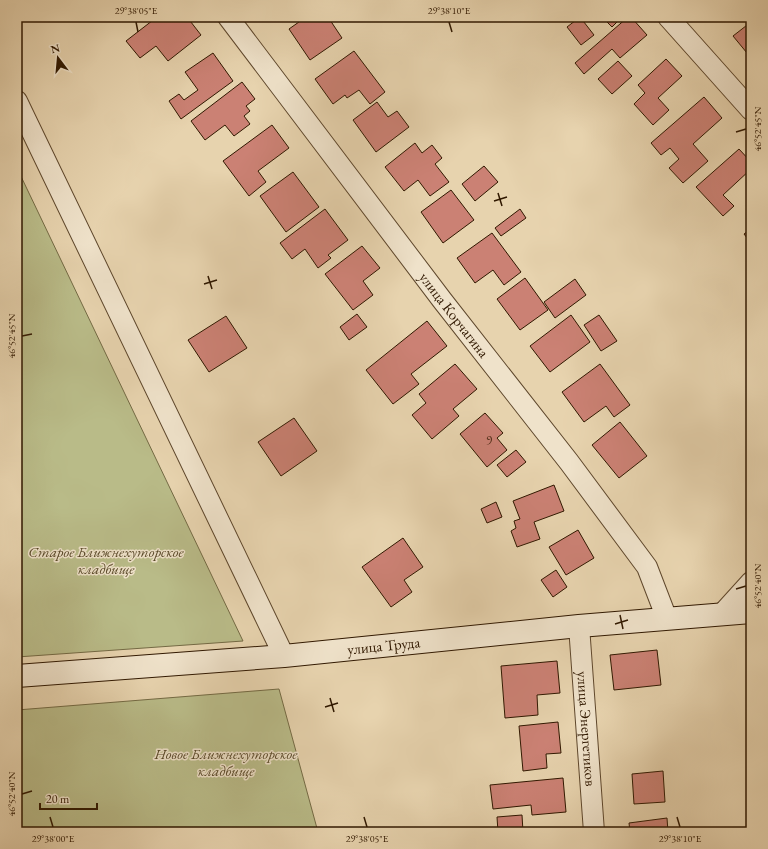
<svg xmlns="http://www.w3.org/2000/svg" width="768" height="849" font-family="'EB Garamond',serif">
  <rect width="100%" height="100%" fill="#e7d3ae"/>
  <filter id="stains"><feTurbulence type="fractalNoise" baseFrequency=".005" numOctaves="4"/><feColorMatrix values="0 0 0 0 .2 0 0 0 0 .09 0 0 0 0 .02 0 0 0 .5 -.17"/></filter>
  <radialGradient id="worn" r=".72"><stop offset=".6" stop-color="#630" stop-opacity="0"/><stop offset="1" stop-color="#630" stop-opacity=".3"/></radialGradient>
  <!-- green -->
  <g fill="#b9bb88" stroke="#746a44">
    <polygon points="17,168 243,641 17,657"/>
    <polygon points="279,689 318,832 17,832 17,710"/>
  </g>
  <!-- building -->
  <g fill="#cb8174" stroke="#301800">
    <polygon points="157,17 187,17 201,35 168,61 156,46 140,58 126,41"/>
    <polygon points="306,17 328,17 342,38 310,60 289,29"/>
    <polygon points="580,17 594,35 581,45 567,27"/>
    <polygon points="602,17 622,17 612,27"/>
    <polygon points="628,17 631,17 647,35 620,58 612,49 584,74 575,63"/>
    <polygon points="751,22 751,50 747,53 733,36"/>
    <polygon points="354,51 385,92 370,104 359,90 347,98 345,95 333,104 315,79"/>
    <polygon points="213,53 233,81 181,119 169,101 179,94 184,100 198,90 185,72"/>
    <polygon points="666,59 682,76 658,98 669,110 653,125 634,104 645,93 638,85"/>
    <polygon points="618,61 632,76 612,94 598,79"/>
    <polygon points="242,82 255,99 246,106 250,111 244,116 250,124 234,136 225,125 205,140 191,121"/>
    <polygon points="704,97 722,118 693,144 708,161 683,183 669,168 679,159 670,148 661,155 651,143"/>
    <polygon points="377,102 388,117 397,111 409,127 376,152 353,120"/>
    <polygon points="272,125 289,148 258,171 266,182 249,196 223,161"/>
    <polygon points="415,143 422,153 432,145 442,158 435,164 449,182 430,196 418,180 404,191 385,167"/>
    <polygon points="739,149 751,162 751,169 723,195 734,206 723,216 696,187"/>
    <polygon points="484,166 498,182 475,201 462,184"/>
    <polygon points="293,172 319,207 286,232 260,196"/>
    <polygon points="451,190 474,220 443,243 421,212"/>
    <polygon points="325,209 348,240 328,255 331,258 318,268 305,249 292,259 280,243"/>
    <polygon points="520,209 526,218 501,236 495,228"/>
    <polygon points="751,229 751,243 744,234"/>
    <polygon points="492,233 521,272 504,285 493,270 475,283 457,258"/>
    <polygon points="362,246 380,268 363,281 373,295 353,310 325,274"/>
    <polygon points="525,278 548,310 520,330 497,299"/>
    <polygon points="575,279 586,295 555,318 544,302"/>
    <polygon points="357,314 367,327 349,340 340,327"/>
    <polygon points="571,315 590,342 550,372 530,346"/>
    <polygon points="599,315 617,341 601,351 584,325"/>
    <polygon points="226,316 247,348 209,372 188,340"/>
    <polygon points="427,321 447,346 411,374 419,384 393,404 366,370"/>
    <polygon points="455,364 477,389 453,409 459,416 432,439 412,415 426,403 419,394"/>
    <polygon points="600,364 630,405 614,417 606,406 584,422 562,392"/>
    <polygon points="485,413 503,433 497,438 507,450 487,467 460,434"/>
    <polygon points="294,418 317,451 281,476 258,442"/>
    <polygon points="620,422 647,456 619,478 592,445"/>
    <polygon points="516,450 526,462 507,477 497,465"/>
    <polygon points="554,485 564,511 534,522 540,539 517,547 511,531 516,528 514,521 520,519 513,501"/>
    <polygon points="496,502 502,517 487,523 481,509"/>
    <polygon points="578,530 594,558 566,575 549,547"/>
    <polygon points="403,538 423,567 404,580 412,592 391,607 362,567"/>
    <polygon points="556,570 567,587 553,597 541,580"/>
    <polygon points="657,650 661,685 614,690 610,655"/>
    <polygon points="557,661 560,693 537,695 538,715 505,718 501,666"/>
    <polygon points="558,722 561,753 546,754 547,768 523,771 519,726"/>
    <polygon points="663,771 665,802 634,804 632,774"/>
    <polygon points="563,778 566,812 532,815 531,805 493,809 490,785"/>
    <polygon points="522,815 523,832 498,832 497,817"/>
    <polygon points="667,818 668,832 630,832 629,823"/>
  </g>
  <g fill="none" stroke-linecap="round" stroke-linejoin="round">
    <!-- street casing -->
    <g stroke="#5e472c" stroke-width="22">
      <g id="street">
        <path id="s1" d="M228,17l214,283 127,162 78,105 20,52"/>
        <polyline points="668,17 751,110"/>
        <polyline points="17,101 284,656"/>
        <polyline points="722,614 751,582"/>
        <path id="s2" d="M579,626l15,206"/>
      </g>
    </g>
    <!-- secondary casing -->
    <g stroke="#301800" stroke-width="24">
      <g id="secondary">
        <path id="s3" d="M17,676l267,-20 295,-30 172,-14"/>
      </g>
    </g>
    <!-- street -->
    <use href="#street" stroke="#efe2ca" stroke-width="20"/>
    <!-- secondary -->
    <use href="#secondary" stroke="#efe2ca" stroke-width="22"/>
  </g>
  <!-- ticks -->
  <path fill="none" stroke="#301800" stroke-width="1.5" d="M136,22l2,10M449,22l3,10M736,132l10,-3M498,193l4,13M494,201l13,-4M208,276l4,13M204,284l13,-4M22,336l10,-2M736,589l10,-3M620,615l3,14M615,624l13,-4M330,698l4,14M325,707l13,-4M22,794l10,-3M50,817l3,10M364,817l3,10M677,817l3,10"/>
  <g text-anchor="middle" stroke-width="3" stroke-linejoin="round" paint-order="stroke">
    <!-- number labels -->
    <g font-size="13" fill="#57321d">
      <text x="489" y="445">9</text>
    </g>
    <!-- street labels -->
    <g font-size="15" fill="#301800" stroke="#efe2ca">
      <text dy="5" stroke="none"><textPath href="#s1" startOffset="374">улица Корчагина</textPath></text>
      <text dy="5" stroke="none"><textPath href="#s3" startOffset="368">улица Труда</textPath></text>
      <text dy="5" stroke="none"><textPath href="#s2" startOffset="103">улица Энергетиков</textPath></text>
    </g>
    <!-- park labels -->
    <g font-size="15" font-style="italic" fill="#594929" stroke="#efe2ca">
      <text x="106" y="557">Старое Ближнехуторское<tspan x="106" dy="17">кладбище</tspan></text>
      <text x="226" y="759">Новое Ближнехуторское<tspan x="226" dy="17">кладбище</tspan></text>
    </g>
  </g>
  <!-- margin -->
  <rect width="768" height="849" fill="none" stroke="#e7d3ae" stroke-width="44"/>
  <!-- north arrow -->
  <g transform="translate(58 58) rotate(344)" stroke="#efe2ca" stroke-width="3" paint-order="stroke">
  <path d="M0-3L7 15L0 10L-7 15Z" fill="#301800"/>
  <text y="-6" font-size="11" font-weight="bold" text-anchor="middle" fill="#301800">N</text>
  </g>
  <!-- scale -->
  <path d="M40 803v6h57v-6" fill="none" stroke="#301800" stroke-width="2"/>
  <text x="46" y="803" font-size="12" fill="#301800" stroke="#efe2ca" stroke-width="3" paint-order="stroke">20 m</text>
  <rect x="22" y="22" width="724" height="805" fill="none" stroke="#301800" stroke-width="1.5"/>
  <g font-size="10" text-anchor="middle" fill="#301800">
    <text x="136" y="14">29°38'05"E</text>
    <text x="449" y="14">29°38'10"E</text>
    <text transform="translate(757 129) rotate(-90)" y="4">46°52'45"N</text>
    <text transform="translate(11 336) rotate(-90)" y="4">46°52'45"N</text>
    <text transform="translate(757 586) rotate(-90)" y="4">46°52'40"N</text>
    <text transform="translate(11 794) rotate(-90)" y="4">46°52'40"N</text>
    <text x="53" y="842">29°38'00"E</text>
    <text x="367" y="842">29°38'05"E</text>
    <text x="680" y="842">29°38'10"E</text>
  </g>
  <rect width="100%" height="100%" filter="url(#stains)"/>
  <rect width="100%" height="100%" fill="url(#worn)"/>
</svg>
